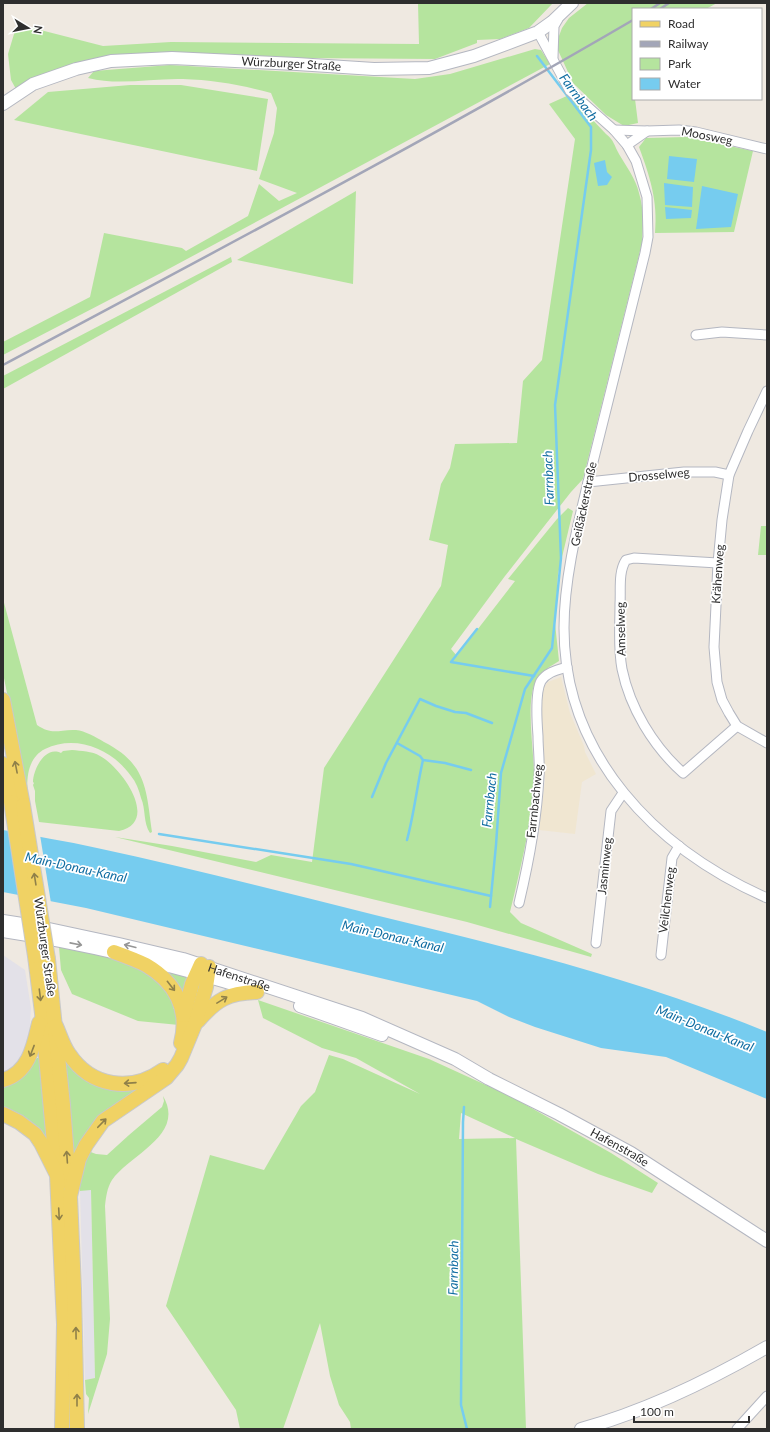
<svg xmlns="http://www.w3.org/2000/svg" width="770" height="1432" font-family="Lato,sans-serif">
  <rect width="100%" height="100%" fill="#efe9e1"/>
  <!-- industrial -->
  <g fill="#e3e1e8">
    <polygon points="3,955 25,970 31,1008 29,1040 21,1062 3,1073"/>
    <polygon points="91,1189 95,1378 85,1380 80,1191"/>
  </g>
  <!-- education -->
  <polygon fill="#f0e6d1" points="561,677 570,713 584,746 585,752 596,774 582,782 575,834 539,830 545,781 541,719 541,691 548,682"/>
  <!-- green -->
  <g fill="#b5e49e" fill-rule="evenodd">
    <polygon points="418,3 553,3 529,28 500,39 477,40 477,43 435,59 303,58 172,52 114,55 69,65 16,89 11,80 8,54 17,24 103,46 171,42 419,44"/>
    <polygon points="588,3 717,3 706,9 633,9 633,99 635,99 638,123 624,126 606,115 573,83 557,48 559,36 562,28 569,18"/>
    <path d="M535,49l6,1 9,14 -389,209 -158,82v-13l87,-45 14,-64 78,15 4,3 62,-35 11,-32 20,17 18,-8 -38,-14 15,-46 3,-25 -6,-15c-29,-8 -58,-13 -88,-14 -31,-1 -64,7 -95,-1l6,-7 76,-6 245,14 35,-5z"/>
    <polygon points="130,85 181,85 268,99 257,171 14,120 48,92"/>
    <path d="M569,95l37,39c8,6 8,11 13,20 7,12 17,25 20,39 5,16 4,33 3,50l-59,236 -12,13 -66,84 -54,73 6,7 58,-75 -7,-2 49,-60 11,-11 5,3 -15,63 -3,49 4,38c-8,5 -19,11 -23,19 -12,26 0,77 -2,107 -4,42 -14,84 -24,125l11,11 71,31 -1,3 -124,-35 -352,-85 57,9 84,16 15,-7 41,7 12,-94 117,-182 7,-41 -19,-5 12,-56 9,-16 5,-24 62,-1 6,-62 19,-21 33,-221 -26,-35z"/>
    <path d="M687,137l66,14 -19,81 -79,1c3,-32 -5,-56 -16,-86l7,-9z"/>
    <polygon points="356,191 353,284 237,260"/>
    <polygon points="231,257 232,262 3,389 3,376"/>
    <polygon points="761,526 767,526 767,555 758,555"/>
    <path d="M3,599l34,126c16,11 22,4 39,5 9,1 20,7 28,12 43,22 42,47 48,90l-2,1c-7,-10 -4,-24 -9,-35 -2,-8 -5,-16 -10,-22 -19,-27 -55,-42 -86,-27 -18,9 -19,31 -17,49l-25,-125z"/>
    <path d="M72,750c9,1 20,1 28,6 21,11 61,66 19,75l-80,-9 -4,-21v-10l-2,-6 1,-2 -1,-1c0,-12 12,-37 28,-29l2,-2z"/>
    <path d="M59,947c44,9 93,14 116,58l-2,3 5,4 1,13 -41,-4 -66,-27 -11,-24z"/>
    <polygon points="160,968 189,975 187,998"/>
    <path d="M258,1000l171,59 83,38 99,56 47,30 -6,10 -54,-19 -82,-35 10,290h-175l-1,-7 -11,-17 -9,-29 -10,-53 -37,106h-43l-4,-19 -70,-104 44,-151 54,15 37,-64 14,-14 14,-37 14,4 77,35 -64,-36 -34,-10 -59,-30zM461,1113l54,25 -56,1z"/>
    <polygon points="37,1058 40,1058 48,1138 45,1138 3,1110 3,1085 28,1068"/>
    <polygon points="68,1060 131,1089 133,1091 133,1095 76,1153 72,1148 65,1062"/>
    <path d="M163,1096c23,39 -33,58 -51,84 -5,8 -6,17 -7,26l5,113 -3,35 -19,60 1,-16 -3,-4 -1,-14 10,-2 -4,-188 -11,1v-10l8,-30 8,3 11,1 22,-20 33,-28 2,-6z"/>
  </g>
  <!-- water -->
  <g fill="#76ccef">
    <polygon points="669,156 697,159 694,182 667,179"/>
    <polygon points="605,160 607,172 612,177 607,185 598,186 594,163"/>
    <polygon points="664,183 693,187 692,207 665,205"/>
    <polygon points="702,186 738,194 731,227 696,229"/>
    <polygon points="665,207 692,210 691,218 666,219"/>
    <path d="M3,830c31,6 63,11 94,18 93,20 185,44 278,67 132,32 266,65 392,117v67l-101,-42 -65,-9 -66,-21 -26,-10 -32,-16 -391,-93 -83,-16z"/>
  </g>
  <!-- pier -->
  <polygon fill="#efe9e1" points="9,829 40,835 51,903 20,897"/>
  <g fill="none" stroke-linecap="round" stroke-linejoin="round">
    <!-- stream -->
    <g stroke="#76ccef" stroke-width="2.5">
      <polyline points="477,629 451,662 534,676"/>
      <polyline points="397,743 420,756 423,760 445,763 471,770"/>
      <polyline points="372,797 386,763 420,699 436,706 455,712 466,713 492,723"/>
      <polyline points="159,834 351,864 491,896"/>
      <path d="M407,840c7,-26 10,-54 16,-80"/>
      <polyline points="490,907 496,845 501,773 525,689 552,648 561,558 555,405 591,150 591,127 537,56"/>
      <polyline points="464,1107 463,1122 461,1405 467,1429"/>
    </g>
    <!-- street casing -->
    <g stroke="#b4b7c1" stroke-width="11">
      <g id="street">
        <path d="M538,32l32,59 44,39 13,15 9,16 11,36 1,40 -3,16 -57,229c-11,46 -24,98 -24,146 0,128 92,221 203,270"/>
        <polyline points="553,57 554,26 558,19"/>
        <polyline points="614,130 647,131 679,130 696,132 767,149"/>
        <polyline points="627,145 647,131"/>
        <polyline points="696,335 722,332 767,335"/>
        <polyline points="767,391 748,431 729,475 722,520 718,563 714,647 717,682 722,700 729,713 737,726 767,743"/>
        <polyline points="588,482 684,472 715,472 729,475"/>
        <path d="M718,563l-84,-5 -8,2c-8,12 -5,30 -6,44 0,22 -2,44 2,65 8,39 31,77 61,104l54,-47"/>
        <path d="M519,903c10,-42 18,-85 20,-127 1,-14 -1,-27 -1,-40 -1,-13 -3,-44 3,-55 6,-9 16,-11 26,-14"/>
        <polyline points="596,943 611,811 623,793"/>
        <polyline points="661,955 672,858 679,846"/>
        <polyline points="737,1429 767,1396"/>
      </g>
    </g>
    <!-- secondary casing -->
    <g stroke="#b4b7c1" stroke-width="14">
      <g id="secondary">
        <path id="s1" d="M3,104l30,-20 43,-15 35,-8 61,-3 125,6 77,5 55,-1 45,-12 64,-24 14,-10 20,-19"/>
        <path id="s2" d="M3,921l32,5 84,18 64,15 179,59 93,41 34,20 70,35 72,39 136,88"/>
        <path d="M3,931c86,13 170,34 253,60"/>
        <polyline points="300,1006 382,1035"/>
        <path d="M581,1429c66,-18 127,-48 186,-82"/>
      </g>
    </g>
    <!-- primary casing -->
    <g stroke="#c9c9c9" stroke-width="16">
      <g id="primary">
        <polyline points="3,700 23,805"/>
        <polyline points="3,764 11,802"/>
        <path d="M114,952c11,4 22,8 32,13 29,17 44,44 35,78"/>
        <polyline points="35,956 42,1013 56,1165"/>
        <polyline points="48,959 63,1105 69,1183"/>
        <polyline points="184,1015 192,984 201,964"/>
        <path d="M198,1021c19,-22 30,-28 59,-29"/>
        <path d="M56,1026c4,9 7,20 13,28 22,33 62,39 94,16"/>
        <path d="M3,1080c26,-7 31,-35 36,-57"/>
        <polyline points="3,1114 19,1122 35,1134 41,1143 57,1175 64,1324 62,1429"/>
        <polyline points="77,1429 74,1289 70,1196 79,1159 86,1145 103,1121 166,1078 177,1065 181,1058 195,1024 206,987 209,967"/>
      </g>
    </g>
    <!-- street -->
    <use href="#street" stroke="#fff" stroke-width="9"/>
    <!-- secondary -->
    <use href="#secondary" stroke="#fff" stroke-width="12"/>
    <!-- primary -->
    <use href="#primary" stroke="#f0d264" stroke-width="14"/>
    <!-- rail -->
    <g stroke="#a3a6b8" stroke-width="2.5">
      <polyline points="651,9 660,3"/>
      <polyline points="660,9 669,3"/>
      <path d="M3,365c211,-113 423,-224 630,-345"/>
    </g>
    <!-- primary-bridge casing -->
    <g stroke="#c9c9c9" stroke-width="16" stroke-linecap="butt">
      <g id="primary-bridge">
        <polyline points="11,802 35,956"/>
        <polyline points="23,805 48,959"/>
      </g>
    </g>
    <!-- primary-bridge -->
    <use href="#primary-bridge" stroke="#f0d264" stroke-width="14"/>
  </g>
  <!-- one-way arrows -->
  <defs><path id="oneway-shaft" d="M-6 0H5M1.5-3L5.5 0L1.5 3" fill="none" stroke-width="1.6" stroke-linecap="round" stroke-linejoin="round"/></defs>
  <g stroke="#8f8049">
    <use href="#oneway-shaft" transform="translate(16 767) rotate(-101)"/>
    <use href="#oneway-shaft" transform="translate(35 879) rotate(-99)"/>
    <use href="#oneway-shaft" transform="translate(171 986) rotate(52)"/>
    <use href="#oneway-shaft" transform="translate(40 995) rotate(83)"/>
    <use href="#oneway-shaft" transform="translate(222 1000) rotate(-31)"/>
    <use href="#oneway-shaft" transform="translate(32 1051) rotate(111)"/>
    <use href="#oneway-shaft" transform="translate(130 1083) rotate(176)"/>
    <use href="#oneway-shaft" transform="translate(102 1123) rotate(-46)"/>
    <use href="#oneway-shaft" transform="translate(67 1157) rotate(-94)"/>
    <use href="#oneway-shaft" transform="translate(59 1214) rotate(87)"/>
    <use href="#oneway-shaft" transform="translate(76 1333) rotate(-91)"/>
    <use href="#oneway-shaft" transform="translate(77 1400) rotate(-90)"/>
  </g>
  <g stroke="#969696">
    <use href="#oneway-shaft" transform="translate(76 944) rotate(11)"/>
    <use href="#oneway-shaft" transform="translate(130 946) rotate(-166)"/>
  </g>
  <g text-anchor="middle" stroke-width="3.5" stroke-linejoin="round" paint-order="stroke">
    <!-- street labels -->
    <g font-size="12" fill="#2e2e2e" stroke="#fff">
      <text dy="4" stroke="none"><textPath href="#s1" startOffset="298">Würzburger Straße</textPath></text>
      <text transform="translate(707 136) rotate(11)" y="4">Moosweg</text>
      <text transform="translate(659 475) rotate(-5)" y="4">Drosselweg</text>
      <text transform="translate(584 504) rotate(-78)" y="4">Geißäckerstraße</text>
      <text transform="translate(718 574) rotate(-86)" y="4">Krähenweg</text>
      <text transform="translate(621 629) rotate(-91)" y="4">Amselweg</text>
      <text transform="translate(535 801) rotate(-84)" y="4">Farrnbachweg</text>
      <text transform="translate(605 866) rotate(-84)" y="4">Jasminweg</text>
      <text transform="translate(667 900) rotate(-83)" y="4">Veilchenweg</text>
      <text transform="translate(45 947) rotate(82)" y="4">Würzburger Straße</text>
      <text dy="4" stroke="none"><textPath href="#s2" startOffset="243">Hafenstraße</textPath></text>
      <text dy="4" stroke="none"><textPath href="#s2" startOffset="661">Hafenstraße</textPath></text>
    </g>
    <!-- water labels -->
    <g font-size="13" font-style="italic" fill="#0f6ca1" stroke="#fff">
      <text transform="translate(579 97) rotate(54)" y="5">Farrnbach</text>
      <text transform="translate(548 478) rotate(-92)" y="5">Farrnbach</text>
      <text transform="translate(489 800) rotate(-84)" y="5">Farrnbach</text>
      <text transform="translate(76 867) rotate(12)" y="5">Main-Donau-Kanal</text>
      <text transform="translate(393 936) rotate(13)" y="5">Main-Donau-Kanal</text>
      <text transform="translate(705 1028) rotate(22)" y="5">Main-Donau-Kanal</text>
      <text transform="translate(453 1268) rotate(-89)" y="5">Farrnbach</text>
    </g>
  </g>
  <!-- border -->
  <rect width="770" height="1432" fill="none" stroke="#2e2e2e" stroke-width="8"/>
  <!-- legend -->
  <rect x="632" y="8" width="130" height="92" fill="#ffffff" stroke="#ababab"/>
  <rect x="640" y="21" width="20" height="6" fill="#f0d264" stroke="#ababab"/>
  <text x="668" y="28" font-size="12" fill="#2e2e2e">Road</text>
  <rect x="640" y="41" width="20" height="6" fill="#a3a6b8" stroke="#ababab"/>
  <text x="668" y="48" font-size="12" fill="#2e2e2e">Railway</text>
  <rect x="640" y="58" width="20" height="12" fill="#b5e49e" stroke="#ababab"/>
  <text x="668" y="68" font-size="12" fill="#2e2e2e">Park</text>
  <rect x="640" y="78" width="20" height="12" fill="#76ccef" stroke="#ababab"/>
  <text x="668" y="88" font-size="12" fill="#2e2e2e">Water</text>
  <!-- north arrow -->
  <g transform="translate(28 28) rotate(100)" stroke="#ffffff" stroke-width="3" paint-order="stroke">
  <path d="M0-3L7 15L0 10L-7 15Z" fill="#2e2e2e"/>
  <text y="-6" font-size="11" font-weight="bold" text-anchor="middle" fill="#2e2e2e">N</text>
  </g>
  <!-- scale -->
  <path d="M634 1416v6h115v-6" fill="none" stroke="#2e2e2e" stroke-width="2"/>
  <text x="640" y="1416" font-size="12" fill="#2e2e2e" stroke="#ffffff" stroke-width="3" paint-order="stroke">100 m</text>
</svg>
